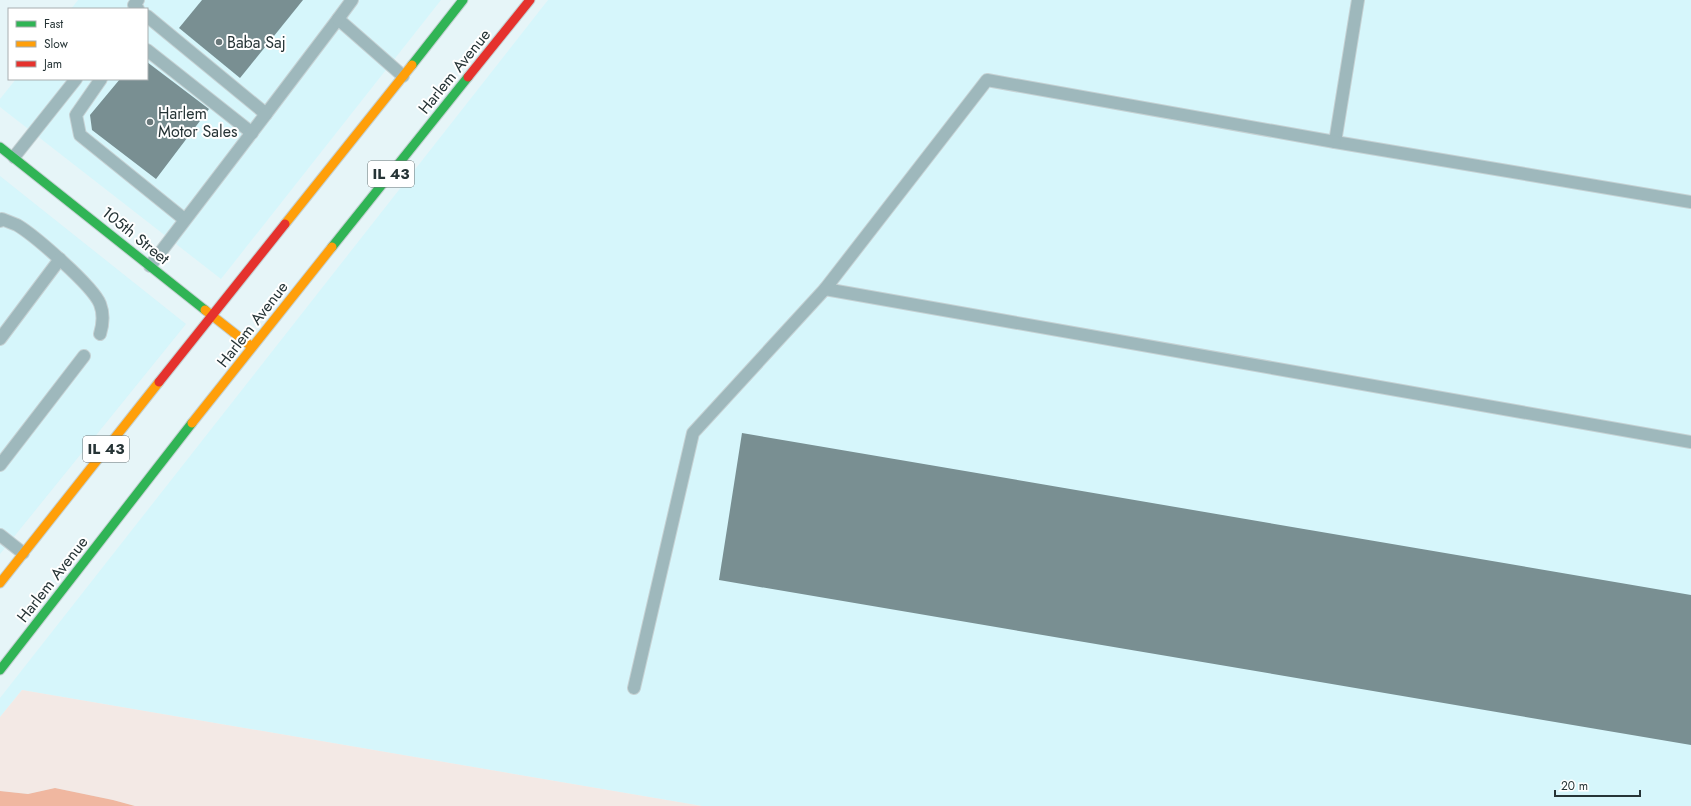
<svg xmlns="http://www.w3.org/2000/svg" width="1691" height="806" font-family="Jost,sans-serif">
  <rect width="100%" height="100%" fill="#e6f5f8"/>
  <!-- built -->
  <g fill="#d6f6fb">
    <polygon points="78,0 441,0 221,279 0,107 0,99 16,79 147,79 147,9 71,9"/>
    <polygon points="548,0 1691,0 1691,806 702,806 22,690 0,717 0,698"/>
    <polygon points="0,176 186,324 0,554"/>
  </g>
  <!-- green -->
  <polygon fill="#f3e9e5" points="22,690 702,806 135,806 113,800 55,788 28,794 0,791 0,717"/>
  <!-- water -->
  <polygon fill="#f0b7a0" points="55,788 113,800 135,806 0,806 0,791 28,794"/>
  <!-- building -->
  <g fill="#798f92">
    <polygon points="202,0 303,0 240,78 179,28"/>
    <polygon points="147,62 209,109 156,179 92,130 90,115 120,79 147,79"/>
    <polygon points="742,433 1691,595 1691,745 719,580"/>
  </g>
  <g fill="none" stroke-linecap="round" stroke-linejoin="round">
    <!-- lane casing -->
    <g stroke="#c5d1d3" stroke-width="14">
      <g id="lane">
        <polyline points="138,0 134,5 138,9"/>
        <polyline points="1358,0 1335,142 1691,202"/>
        <polyline points="147,16 266,114 338,19 403,76"/>
        <polyline points="338,19 352,0"/>
        <polyline points="147,50 252,133"/>
        <polyline points="101,79 76,115 80,135 184,219"/>
        <polyline points="14,157 76,79"/>
        <path d="M0,221l2,-2c5,2 10,4 15,6 17,10 76,61 83,79 4,10 3,20 0,30"/>
        <polyline points="150,266 266,114"/>
        <polyline points="825,289 1691,442"/>
        <polyline points="0,339 60,259"/>
        <polyline points="0,465 84,356"/>
        <polyline points="0,535 23,553"/>
        <polyline points="634,688 693,433 825,289 987,80 1335,142"/>
      </g>
    </g>
    <!-- fast casing -->
    <g stroke="#c5d1d3" stroke-width="11">
      <g id="fast">
        <polyline points="412,65 463,0"/>
        <polyline points="0,147 205,310"/>
        <polyline points="332,247 468,77"/>
        <polyline points="0,670 192,423"/>
      </g>
    </g>
    <!-- slow casing -->
    <g stroke="#c5d1d3" stroke-width="11">
      <g id="slow">
        <polyline points="285,224 412,65"/>
        <polyline points="205,310 252,347"/>
        <polyline points="192,423 332,247"/>
        <polyline points="0,583 159,382"/>
      </g>
    </g>
    <!-- jam casing -->
    <g stroke="#c5d1d3" stroke-width="11">
      <g id="jam">
        <polyline points="468,77 530,0"/>
        <polyline points="159,382 285,224"/>
      </g>
    </g>
    <!-- lane -->
    <use href="#lane" stroke="#9eb8bc" stroke-width="12"/>
    <!-- fast -->
    <use href="#fast" stroke="#30b455" stroke-width="9"/>
    <!-- slow -->
    <use href="#slow" stroke="#ff9f0a" stroke-width="9"/>
    <!-- jam -->
    <use href="#jam" stroke="#e5322d" stroke-width="9"/>
  </g>
  <!-- markers -->
  <g fill="#69787a" stroke="#fff" stroke-width="1.5">
    <circle cx="219" cy="42" r="4"/>
    <circle cx="150" cy="122" r="4"/>
  </g>
  <g text-anchor="middle" stroke-width="4" stroke-linejoin="round" paint-order="stroke">
    <!-- shield labels -->
    <g fill="#fff" stroke="#677172" stroke-width="1">
      <rect x="368" y="161" width="46" height="26" rx="3"/>
      <rect x="83" y="436" width="46" height="26" rx="3"/>
    </g>
    <g font-size="15" font-weight="bold" fill="#263436">
      <text x="391" y="179">IL 43</text>
      <text x="106" y="454">IL 43</text>
    </g>
    <!-- poi labels -->
    <g font-size="16" fill="#263436" stroke="#fff" text-anchor="start">
      <text x="227" y="48">Baba Saj</text>
      <text x="158" y="119">Harlem<tspan x="158" dy="18">Motor Sales</tspan></text>
    </g>
    <!-- street labels -->
    <g font-size="16" fill="#263436" stroke="#fff">
      <text transform="translate(454 71) rotate(-51)" y="6">Harlem Avenue</text>
      <text transform="translate(136 235) rotate(39)" y="6">105th Street</text>
      <text transform="translate(252 324) rotate(-52)" y="6">Harlem Avenue</text>
      <text transform="translate(52 579) rotate(-52)" y="6">Harlem Avenue</text>
    </g>
  </g>
  <!-- legend -->
  <rect x="8" y="8" width="140" height="72" fill="#ffffff" stroke="#a8aeaf"/>
  <rect x="16" y="21" width="20" height="6" fill="#30b455" stroke="#a8aeaf"/>
  <text x="44" y="28" font-size="12" fill="#263436">Fast</text>
  <rect x="16" y="41" width="20" height="6" fill="#ff9f0a" stroke="#a8aeaf"/>
  <text x="44" y="48" font-size="12" fill="#263436">Slow</text>
  <rect x="16" y="61" width="20" height="6" fill="#e5322d" stroke="#a8aeaf"/>
  <text x="44" y="68" font-size="12" fill="#263436">Jam</text>
  <!-- scale -->
  <path d="M1555 790v6h85v-6" fill="none" stroke="#263436" stroke-width="2"/>
  <text x="1561" y="790" font-size="12" fill="#263436" stroke="#ffffff" stroke-width="3" paint-order="stroke">20 m</text>
</svg>
